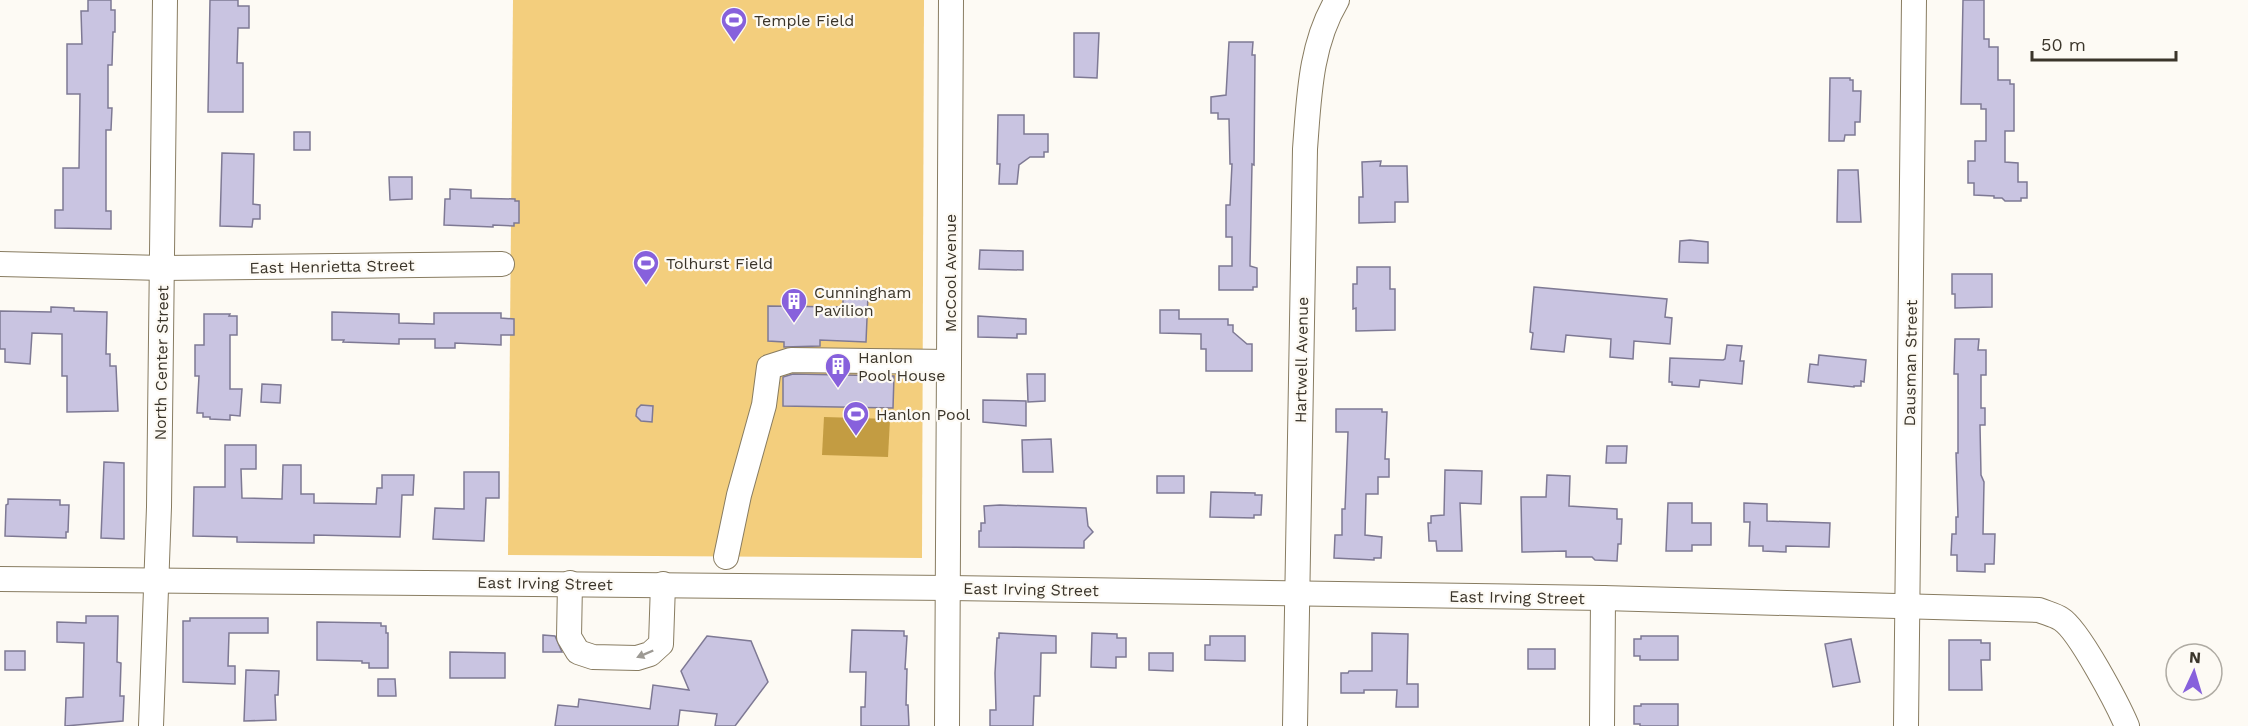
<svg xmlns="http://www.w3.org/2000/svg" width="2248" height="726" font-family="'Work Sans',sans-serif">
  <rect width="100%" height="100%" fill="#fdfaf4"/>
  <!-- green -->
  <polygon fill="#f3ce7d" points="513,0 924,0 922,558 508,555"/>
  <!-- water -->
  <polygon fill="#c39c42" points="824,417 890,419 888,457 822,455"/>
  <!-- building -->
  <g fill="#c9c4e1" stroke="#7e7994" stroke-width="1.5">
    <polygon points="88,0 111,0 111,10 115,10 115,32 113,32 112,65 108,65 108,108 112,108 111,130 106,130 106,211 111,211 111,229 55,228 55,210 63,210 63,168 79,168 80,94 67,94 67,44 82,44 81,11 88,11"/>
    <polygon points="210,0 238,0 238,6 249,6 249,28 238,28 237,63 243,63 243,112 208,112"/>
    <polygon points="1963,0 1984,0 1984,39 1989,39 1989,47 1998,47 1998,80 2010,80 2010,84 2014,84 2014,131 2005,131 2005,162 2018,163 2018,182 2027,182 2027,198 2021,198 2021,201 2005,201 2002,198 1994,198 1994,196 1974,195 1974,183 1968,183 1968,161 1975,161 1975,141 1986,141 1986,109 1981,109 1981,104 1961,104"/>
    <polygon points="1074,33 1099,33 1097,78 1074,77"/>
    <polygon points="1229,42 1253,42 1252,55 1255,55 1254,165 1252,164 1250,266 1257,268 1257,287 1253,287 1253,290 1219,290 1219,266 1232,266 1232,237 1226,237 1226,205 1230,205 1232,164 1230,164 1229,119 1218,119 1218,113 1211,113 1211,97 1226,95"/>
    <polygon points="1830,78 1850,78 1850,80 1853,80 1853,91 1861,91 1860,122 1855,122 1855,135 1845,135 1844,141 1829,141"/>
    <polygon points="998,115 1024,115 1024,134 1048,134 1048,152 1044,152 1044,157 1030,157 1019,165 1017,184 999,184 1000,164 997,164"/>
    <rect x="294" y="132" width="16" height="18"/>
    <polygon points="222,153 254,154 253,204 260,205 260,219 253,219 252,227 220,226"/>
    <polygon points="1381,161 1380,166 1407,166 1408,202 1395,202 1395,222 1359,223 1359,197 1363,197 1362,162"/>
    <polygon points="1838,170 1858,170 1861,222 1837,222"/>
    <polygon points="389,177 412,177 412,199 390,200"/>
    <polygon points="450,189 471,190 471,198 515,199 515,201 519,201 519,223 514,223 514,226 493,225 493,227 444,225 445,199 450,199"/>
    <polygon points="1690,240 1708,242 1708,263 1679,262 1680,241"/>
    <polygon points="980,250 1023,251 1023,270 979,269"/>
    <polygon points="1357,267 1390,267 1390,289 1395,289 1395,330 1356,331 1356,308 1353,309 1353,284 1357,284"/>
    <polygon points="1952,274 1992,274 1992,307 1955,308 1955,294 1952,294"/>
    <polygon points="1534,287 1667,299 1665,317 1672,318 1670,344 1634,341 1633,359 1610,357 1611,339 1566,335 1564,352 1531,349 1533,333 1530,332"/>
    <polygon points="843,294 868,295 866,342 820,340 820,346 784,347 784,342 768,341 768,306 843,307"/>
    <polygon points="51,307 74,308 74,311 107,312 106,354 110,354 110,366 116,366 118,411 67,412 67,376 62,376 62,334 32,333 30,364 5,362 5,349 0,349 0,311 51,312"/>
    <polygon points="1160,310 1179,310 1179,319 1228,319 1228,325 1233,325 1233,332 1247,344 1252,344 1252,371 1206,371 1206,349 1201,349 1201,334 1160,333"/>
    <polygon points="332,312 399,314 399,323 434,324 434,313 501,313 501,318 514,319 514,335 501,335 501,345 455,343 455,348 435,348 435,339 399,339 399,344 343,342 344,340 332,340"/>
    <polygon points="204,314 230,314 229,316 237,316 237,335 230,335 230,389 242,389 240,416 230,415 230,420 210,419 210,417 203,417 203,413 197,413 199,376 195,376 195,345 204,345"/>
    <polygon points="978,316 1026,319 1026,334 1017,334 1017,338 978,337"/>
    <polygon points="1955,339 1979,339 1978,350 1986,350 1986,375 1981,375 1981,408 1985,408 1985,425 1980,425 1981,475 1984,482 1983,534 1995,534 1994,564 1985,564 1985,572 1957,571 1957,555 1951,555 1952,534 1956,534 1956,517 1958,517 1956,453 1958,453 1958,374 1954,374"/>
    <polygon points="1727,345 1742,346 1740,361 1744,361 1742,384 1700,380 1699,387 1672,385 1672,382 1669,382 1670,358 1723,360 1725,359"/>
    <polygon points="1819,355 1866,360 1864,382 1861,381 1861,386 1854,386 1854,387 1808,382 1810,364 1818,365"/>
    <polygon points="793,374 894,376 893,408 783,406 783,377"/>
    <polygon points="1027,374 1045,374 1045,401 1028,402"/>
    <polygon points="262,384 281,385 280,403 261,402"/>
    <polygon points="983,400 1026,401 1026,426 983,422"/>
    <polygon points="641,405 653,406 652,422 641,421 636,416 637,409"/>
    <polygon points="1336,409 1382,409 1382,412 1387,412 1385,459 1389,459 1389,477 1378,477 1378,494 1366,494 1365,535 1382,537 1381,558 1374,558 1374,560 1334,558 1335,535 1342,535 1342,509 1345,509 1348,432 1336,432"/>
    <polygon points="1051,439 1053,472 1023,472 1022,440"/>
    <polygon points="225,445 256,445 256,469 241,469 242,498 282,499 283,465 301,465 301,494 314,494 314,503 376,504 377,488 382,488 382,475 414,475 413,495 402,495 400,537 314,535 314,543 237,542 237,537 193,536 194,487 225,487"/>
    <polygon points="1607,446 1627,446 1626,463 1606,463"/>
    <polygon points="104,462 124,463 124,539 101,538"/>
    <polygon points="1445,470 1482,471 1481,504 1460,503 1462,551 1437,551 1436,541 1429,541 1428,523 1431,523 1431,516 1444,515"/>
    <polygon points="464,472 499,472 499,498 486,498 484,541 433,539 435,508 464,509"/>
    <polygon points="1547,475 1570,476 1569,506 1617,509 1617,519 1622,519 1621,544 1618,544 1617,561 1595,560 1592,557 1566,557 1566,551 1522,552 1521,497 1546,497"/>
    <rect x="1157" y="476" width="27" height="17"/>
    <polygon points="1211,492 1255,493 1255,495 1262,495 1261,515 1254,515 1254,518 1210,517"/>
    <polygon points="8,499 60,500 60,505 69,505 68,532 66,532 66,538 5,536 6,505 8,504"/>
    <polygon points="1668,503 1692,503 1692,523 1711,523 1711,545 1692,545 1692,551 1666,551"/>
    <polygon points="1744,503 1767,504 1767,521 1830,523 1829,547 1786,546 1786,552 1763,551 1763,546 1749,546 1750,522 1744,522"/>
    <polygon points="1000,505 1086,508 1088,526 1093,532 1084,541 1084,548 979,547 979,531 981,531 981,523 985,523 984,506"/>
    <polygon points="86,616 118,616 117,662 121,663 120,696 124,696 123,721 65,726 66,698 83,697 84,643 57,642 57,622 86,623"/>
    <polygon points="190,618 268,618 268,633 229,633 228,666 235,666 235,684 183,682 183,621 190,621"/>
    <polygon points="317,622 381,623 381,626 386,626 386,633 388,633 388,668 369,668 369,663 362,663 362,661 317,660"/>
    <polygon points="852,630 904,631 904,636 907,636 905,669 907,669 906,705 908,705 909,726 861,726 861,707 865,707 866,672 850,672"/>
    <polygon points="999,633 1056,636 1056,653 1041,653 1040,696 1034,696 1033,726 990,726 990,710 996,710 995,673 997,638 999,638"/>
    <polygon points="1092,633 1117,634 1117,638 1126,638 1126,657 1116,657 1116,668 1091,667"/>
    <polygon points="1372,633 1408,634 1407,684 1418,684 1418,707 1396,707 1397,690 1364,690 1364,693 1341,693 1341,673 1348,673 1349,671 1372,671"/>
    <polygon points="543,635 555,636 562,652 543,652"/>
    <polygon points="707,636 751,641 768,682 735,726 715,726 717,714 680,710 678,726 555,726 558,705 578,707 579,699 650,709 653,685 689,690 681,671"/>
    <polygon points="1210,636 1245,636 1245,661 1205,660 1205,645 1210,645"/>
    <polygon points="1641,636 1678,636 1678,660 1640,660 1640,656 1634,656 1634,639 1641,639"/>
    <polygon points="1851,639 1860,682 1833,687 1825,644"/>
    <polygon points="1949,640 1981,640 1981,643 1990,643 1990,660 1981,660 1982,690 1949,690"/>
    <rect x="1528" y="649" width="27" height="20"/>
    <rect x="5" y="651" width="20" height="19"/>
    <polygon points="450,652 505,653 505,678 450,678"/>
    <polygon points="1149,653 1173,653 1173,671 1149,670"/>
    <polygon points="246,670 279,671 278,695 275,695 276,720 244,721"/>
    <polygon points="378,679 395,679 396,696 378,696"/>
    <polygon points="1641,704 1678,704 1678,726 1640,726 1640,724 1634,724 1634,706 1641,706"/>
  </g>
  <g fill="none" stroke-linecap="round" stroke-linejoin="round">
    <!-- minor casing -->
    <g stroke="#887c61" stroke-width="26">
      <g id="minor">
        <polyline points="0,264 163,268 502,264"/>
        <polyline points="726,557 739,495 764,405 769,367 791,360 949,362"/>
        <path d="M0,579l949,9 654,10 436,12c7,3 16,5 22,9 18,11 57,86 66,107"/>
        <polyline points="570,583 569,637 578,652 593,657 637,658 650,654 661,644 663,584"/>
        <polyline points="151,726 159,507 165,0"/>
        <polyline points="947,726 951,0"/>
        <path d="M1295,726l10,-577c4,-51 5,-104 32,-149"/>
        <polyline points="1602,726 1603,598"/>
        <polyline points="1906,726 1914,0"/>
      </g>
    </g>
    <!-- minor -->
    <use href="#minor" stroke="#fff" stroke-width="24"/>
  </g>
  <!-- one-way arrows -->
  <defs><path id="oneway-solid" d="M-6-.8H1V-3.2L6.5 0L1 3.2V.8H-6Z" transform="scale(1.5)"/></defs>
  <use fill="#9d9a94" href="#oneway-solid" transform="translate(645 654) rotate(157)"/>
  <!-- icons -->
  <defs>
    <g id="stadium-pin" transform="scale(1.35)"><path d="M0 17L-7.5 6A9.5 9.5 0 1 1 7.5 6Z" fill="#8761dc" stroke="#fdfaf4"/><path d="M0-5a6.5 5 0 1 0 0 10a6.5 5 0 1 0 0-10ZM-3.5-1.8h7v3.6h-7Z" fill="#fff"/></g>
    <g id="building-pin" transform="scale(1.35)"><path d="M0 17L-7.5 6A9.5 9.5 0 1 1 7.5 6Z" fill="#8761dc" stroke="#fdfaf4"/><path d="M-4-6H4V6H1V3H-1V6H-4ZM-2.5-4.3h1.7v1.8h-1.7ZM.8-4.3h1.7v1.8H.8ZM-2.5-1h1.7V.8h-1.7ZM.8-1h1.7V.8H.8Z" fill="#fff"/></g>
  </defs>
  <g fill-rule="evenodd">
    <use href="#stadium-pin" x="734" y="20"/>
    <use href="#stadium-pin" x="646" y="263"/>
    <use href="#building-pin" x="794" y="301"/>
    <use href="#building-pin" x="838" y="366"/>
    <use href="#stadium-pin" x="856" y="414"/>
  </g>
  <g text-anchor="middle" stroke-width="4.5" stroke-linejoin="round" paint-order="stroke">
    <!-- poi labels -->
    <g font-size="16" fill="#3b352a" stroke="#fdfaf4" text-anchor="start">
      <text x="754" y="26">Temple Field</text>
      <text x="666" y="269">Tolhurst Field</text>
      <text x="814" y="298">Cunningham<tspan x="814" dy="18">Pavilion</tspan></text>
      <text x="858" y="363">Hanlon<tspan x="858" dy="18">Pool House</tspan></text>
      <text x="876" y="420">Hanlon Pool</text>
    </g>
    <!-- street labels -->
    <g font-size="16" fill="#3b352a" stroke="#fdfaf4">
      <text transform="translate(332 266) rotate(-1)" y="6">East Henrietta Street</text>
      <text transform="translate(950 273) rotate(-90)" y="6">McCool Avenue</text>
      <text transform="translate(1301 360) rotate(-89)" y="6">Hartwell Avenue</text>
      <text transform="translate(161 363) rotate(-89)" y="6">North Center Street</text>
      <text transform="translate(1910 363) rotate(-89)" y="6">Dausman Street</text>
      <text transform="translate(545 583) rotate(1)" y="6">East Irving Street</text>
      <text transform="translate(1031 589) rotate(1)" y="6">East Irving Street</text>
      <text transform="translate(1517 597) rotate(1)" y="6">East Irving Street</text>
    </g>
  </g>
  <!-- north arrow -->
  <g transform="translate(2194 672) rotate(4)"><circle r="28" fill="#fdfaf4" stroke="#afaba3" stroke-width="1.5"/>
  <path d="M0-4.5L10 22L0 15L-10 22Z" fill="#8761dc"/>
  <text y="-9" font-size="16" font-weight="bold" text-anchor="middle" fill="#3b352a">N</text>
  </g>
  <!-- scale -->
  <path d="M2032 51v9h144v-9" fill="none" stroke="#3b352a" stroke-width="3"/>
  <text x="2041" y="51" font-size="18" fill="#3b352a" stroke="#fdfaf4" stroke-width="4.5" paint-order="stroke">50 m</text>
</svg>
